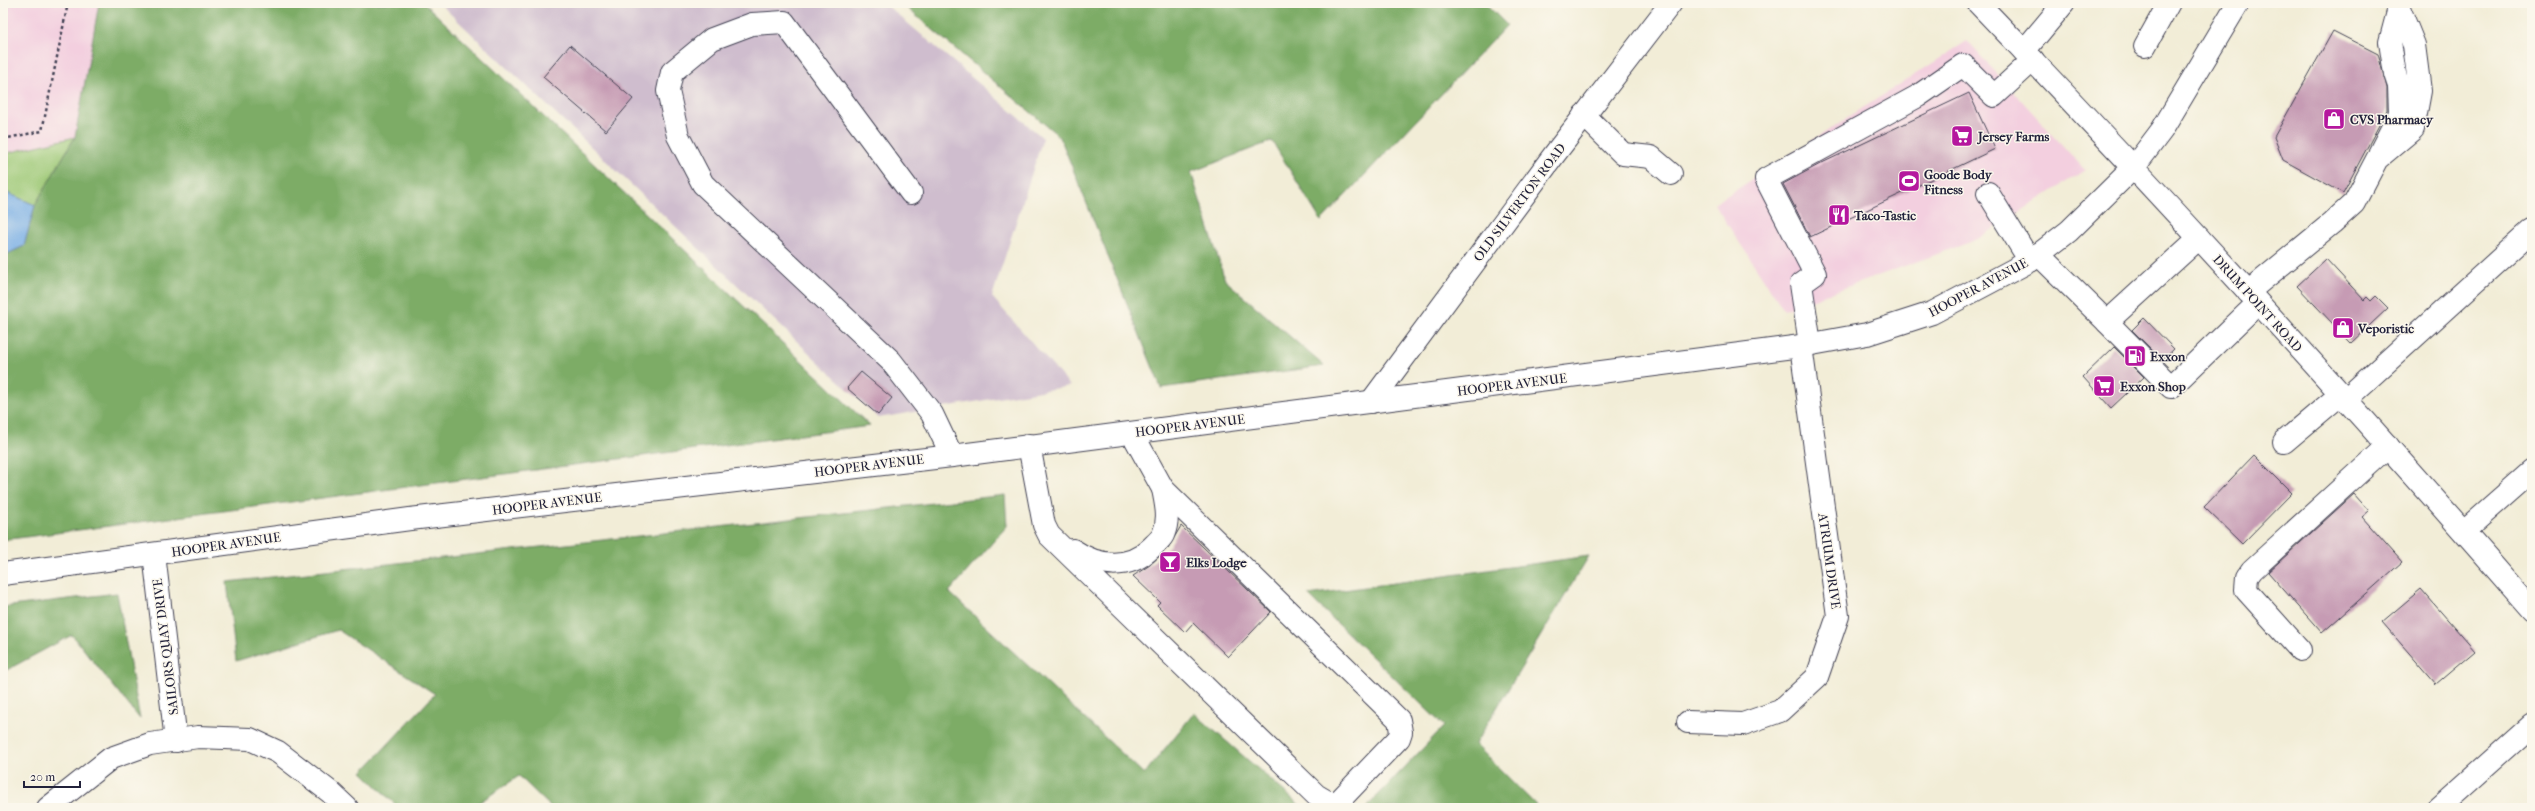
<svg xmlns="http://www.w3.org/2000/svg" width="2535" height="811" font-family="'IM FELL French Canon',serif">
  <rect width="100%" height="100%" fill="#fbf7ec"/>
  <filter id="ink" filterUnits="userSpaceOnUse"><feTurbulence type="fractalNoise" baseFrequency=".025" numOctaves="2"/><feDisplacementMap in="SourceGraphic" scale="8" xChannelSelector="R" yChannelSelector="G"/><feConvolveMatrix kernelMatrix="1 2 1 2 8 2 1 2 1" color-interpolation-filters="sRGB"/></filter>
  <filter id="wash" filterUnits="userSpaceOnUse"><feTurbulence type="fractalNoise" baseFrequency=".012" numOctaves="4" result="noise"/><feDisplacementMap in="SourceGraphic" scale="16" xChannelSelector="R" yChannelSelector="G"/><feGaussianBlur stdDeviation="0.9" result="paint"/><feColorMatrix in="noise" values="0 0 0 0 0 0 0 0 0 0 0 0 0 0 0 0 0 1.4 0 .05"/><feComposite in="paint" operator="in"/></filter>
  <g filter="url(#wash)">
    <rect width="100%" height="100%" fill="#f2edd7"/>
    <!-- built -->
    <g fill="#f3cfdf">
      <polygon points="3,3 99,3 75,137 3,154"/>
      <polygon points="1967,41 2085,170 1976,240 1784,310 1714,204"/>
    </g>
    <!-- industrial -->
    <polygon fill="#cfbdce" points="439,3 884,3 1043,138 992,297 1070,386 878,418"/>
    <!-- green -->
    <polygon fill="#9cc875" stroke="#5f7558" points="75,137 35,205 3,191 3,154"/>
    <!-- forest -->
    <g fill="#7dac66" stroke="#506750">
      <polygon points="99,3 424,3 870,426 3,540 3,256 24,246 35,205 75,137"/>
      <polygon points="901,3 1485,3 1507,25 1321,221 1272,141 1191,172 1225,280 1324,366 1161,388 1060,137"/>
      <polygon points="1005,495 1007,526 949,592 1144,774 1194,713 1303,808 552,808 519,776 471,808 399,808 362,772 435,694 338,630 236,661 227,582"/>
      <polygon points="1589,556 1475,744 1539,808 1366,808 1444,726 1308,595"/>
      <polygon points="117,593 140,719 72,635 3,672 3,607"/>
    </g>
    <!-- water -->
    <polygon fill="#77ade5" stroke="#4c6890" points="3,191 35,205 24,246 3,256"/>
    <g id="blocks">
      <!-- building -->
      <g fill="#c69bb4">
        <polygon points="2333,31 2378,54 2387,88 2387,110 2343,193 2283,160 2274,137"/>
        <polygon points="570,45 633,99 606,131 543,77"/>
        <polygon points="1969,93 1995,149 1810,237 1783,184 1822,163"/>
        <polygon points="2326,259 2364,300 2367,297 2371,301 2376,296 2388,308 2351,343 2297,286"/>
        <polygon points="2144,318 2174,349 2162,360 2132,330"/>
        <polygon points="2114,347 2144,377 2111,408 2083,377"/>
        <polygon points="861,372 892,398 878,415 847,388"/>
        <polygon points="2254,455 2292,493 2242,544 2204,507"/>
        <polygon points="2354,494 2369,511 2362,517 2402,562 2322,633 2268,572"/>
        <polygon points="1181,526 1271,612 1228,657 1193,623 1185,632 1157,605 1160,602 1133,576 1150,565 1168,548"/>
        <polygon points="2421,589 2475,651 2436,684 2382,622"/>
      </g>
    </g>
  </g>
  <g filter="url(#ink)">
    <use href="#blocks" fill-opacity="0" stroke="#414052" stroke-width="1"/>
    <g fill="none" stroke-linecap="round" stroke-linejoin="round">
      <!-- minor casing -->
      <g stroke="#414052" stroke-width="24">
        <g id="minor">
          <path d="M1978,3c190,198 374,400 554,607"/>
          <polyline points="2145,46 2169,3"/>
          <polyline points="2024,51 2064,3"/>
          <polyline points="1584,115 1623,154 1651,157 1671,174"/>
          <polyline points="2380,152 2400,113 2399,86 2395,74 2390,42 2399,8"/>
          <polyline points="911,193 784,22 752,24 712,39 672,72 668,91 678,136 703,184 891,361 932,414 952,456"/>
          <polyline points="1988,193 2030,261"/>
          <polyline points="2199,238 2107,322 2171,387 2258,303"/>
          <polyline points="2038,254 2107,322"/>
          <polyline points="2248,292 2332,223 2354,203 2377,159 2413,129 2420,91 2414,45 2397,3"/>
          <polyline points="1810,344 1801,284 1815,274 1766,179 1918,96 1963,65 1994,96 2033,60"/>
          <polyline points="2346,399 2532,230"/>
          <polyline points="1371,402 1554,155 1671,3"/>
          <polyline points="2284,442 2341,394"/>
          <polyline points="1029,445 1044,525 1049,535 1316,795 1328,802 1338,802 1399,738 1401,732 1399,720 1163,489 1132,433"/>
          <polyline points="2464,531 2532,471"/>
          <path d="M1073,550c25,17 56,20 78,-2 4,-4 10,-9 12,-13 7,-16 3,-30 0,-46"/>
          <polyline points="154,554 176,741"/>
          <polyline points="2300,650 2246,590 2247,577 2252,570 2388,446"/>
          <polyline points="1688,722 1743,724 1780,711 1817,677 1838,616 1801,346"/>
          <polyline points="48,808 111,758 150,744 198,737 250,739 278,752 330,792 347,808"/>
          <polyline points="2439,808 2532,725"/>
        </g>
      </g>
      <!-- major casing -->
      <g stroke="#414052" stroke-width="24">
        <polyline id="major" points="3,574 410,519 952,456 1801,346 1867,334 1932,313 2030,261 2069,231 2134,167 2162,130 2238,3"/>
      </g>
      <!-- path -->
      <polyline stroke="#414052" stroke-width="2.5" stroke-dasharray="3 3" stroke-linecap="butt" points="3,139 42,131 68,3"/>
      <!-- minor -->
      <use href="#minor" stroke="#fff" stroke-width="22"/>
      <!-- major -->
      <use href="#major" stroke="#fff" stroke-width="22"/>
    </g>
  </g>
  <!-- icons -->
  <defs>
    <g id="shop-square" transform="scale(1.15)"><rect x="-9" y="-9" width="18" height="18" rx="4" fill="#b5179e" stroke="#fbf7ec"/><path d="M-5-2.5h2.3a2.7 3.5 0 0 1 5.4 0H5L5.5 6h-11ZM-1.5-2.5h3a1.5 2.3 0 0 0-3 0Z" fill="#fff"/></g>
    <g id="supermarket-square" transform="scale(1.15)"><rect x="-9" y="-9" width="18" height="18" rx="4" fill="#b5179e" stroke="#fbf7ec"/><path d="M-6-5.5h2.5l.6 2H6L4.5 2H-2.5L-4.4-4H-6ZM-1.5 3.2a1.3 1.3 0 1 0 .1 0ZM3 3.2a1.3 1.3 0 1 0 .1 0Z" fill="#fff"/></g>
    <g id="stadium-square" transform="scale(1.15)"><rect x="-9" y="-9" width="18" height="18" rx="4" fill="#b5179e" stroke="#fbf7ec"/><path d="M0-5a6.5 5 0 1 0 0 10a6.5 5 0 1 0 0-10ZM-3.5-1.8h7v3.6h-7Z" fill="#fff"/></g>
    <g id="restaurant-square" transform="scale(1.15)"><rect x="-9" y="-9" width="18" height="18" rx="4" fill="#b5179e" stroke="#fbf7ec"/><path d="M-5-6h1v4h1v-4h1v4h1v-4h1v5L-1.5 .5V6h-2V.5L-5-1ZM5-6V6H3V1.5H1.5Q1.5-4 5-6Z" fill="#fff"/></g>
    <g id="fuel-square" transform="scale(1.15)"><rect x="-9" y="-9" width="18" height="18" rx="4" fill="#b5179e" stroke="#fbf7ec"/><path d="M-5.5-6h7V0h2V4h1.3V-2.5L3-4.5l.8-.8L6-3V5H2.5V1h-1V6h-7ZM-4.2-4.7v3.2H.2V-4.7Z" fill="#fff"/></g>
    <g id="bar-square" transform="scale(1.15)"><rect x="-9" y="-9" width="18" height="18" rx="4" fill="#b5179e" stroke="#fbf7ec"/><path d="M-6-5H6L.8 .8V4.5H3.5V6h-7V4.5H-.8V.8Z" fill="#fff"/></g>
  </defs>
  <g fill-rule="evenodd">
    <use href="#shop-square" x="2334" y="119"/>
    <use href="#supermarket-square" x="1962" y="136"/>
    <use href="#stadium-square" x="1909" y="181"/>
    <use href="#restaurant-square" x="1839" y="215"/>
    <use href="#shop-square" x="2343" y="328"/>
    <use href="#fuel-square" x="2135" y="356"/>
    <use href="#supermarket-square" x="2104" y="386"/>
    <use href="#bar-square" x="1170" y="562"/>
  </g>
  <g text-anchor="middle" stroke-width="3" stroke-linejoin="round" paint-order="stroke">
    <!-- poi labels -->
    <g font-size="13" font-weight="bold" fill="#22223b" stroke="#fbf7ec" text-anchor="start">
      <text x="2350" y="124">CVS Pharmacy</text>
      <text x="1978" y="141">Jersey Farms</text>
      <text x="1924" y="179">Goode Body<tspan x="1924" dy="15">Fitness</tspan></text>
      <text x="1854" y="220">Taco-Tastic</text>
      <text x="2358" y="333">Veporistic</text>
      <text x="2150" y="361">Exxon</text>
      <text x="2120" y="391">Exxon Shop</text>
      <text x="1186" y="567">Elks Lodge</text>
    </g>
    <!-- street labels -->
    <g font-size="13" fill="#22223b" stroke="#fbf7ec">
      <text transform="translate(1519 202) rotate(-53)" y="5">OLD SILVERTON ROAD</text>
      <text transform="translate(1978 287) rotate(-28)" y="5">HOOPER AVENUE</text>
      <text transform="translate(2258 303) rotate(48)" y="5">DRUM POINT ROAD</text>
      <text transform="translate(1512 384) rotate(-7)" y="5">HOOPER AVENUE</text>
      <text transform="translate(1190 425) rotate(-7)" y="5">HOOPER AVENUE</text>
      <text transform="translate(869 465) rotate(-7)" y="5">HOOPER AVENUE</text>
      <text transform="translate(547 503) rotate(-7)" y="5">HOOPER AVENUE</text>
      <text transform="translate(226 544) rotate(-8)" y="5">HOOPER AVENUE</text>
      <text transform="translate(1830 561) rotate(82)" y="5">ATRIUM DRIVE</text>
      <text transform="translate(165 647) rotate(-97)" y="5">SAILORS QUAY DRIVE</text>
    </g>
  </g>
  <!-- margin -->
  <rect width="2535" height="811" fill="none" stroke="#fbf7ec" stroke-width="16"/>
  <!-- scale -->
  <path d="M24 781v6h56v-6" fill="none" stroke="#22223b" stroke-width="2"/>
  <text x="30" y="781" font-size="12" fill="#22223b" stroke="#fbf7ec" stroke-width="3" paint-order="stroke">20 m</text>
</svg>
